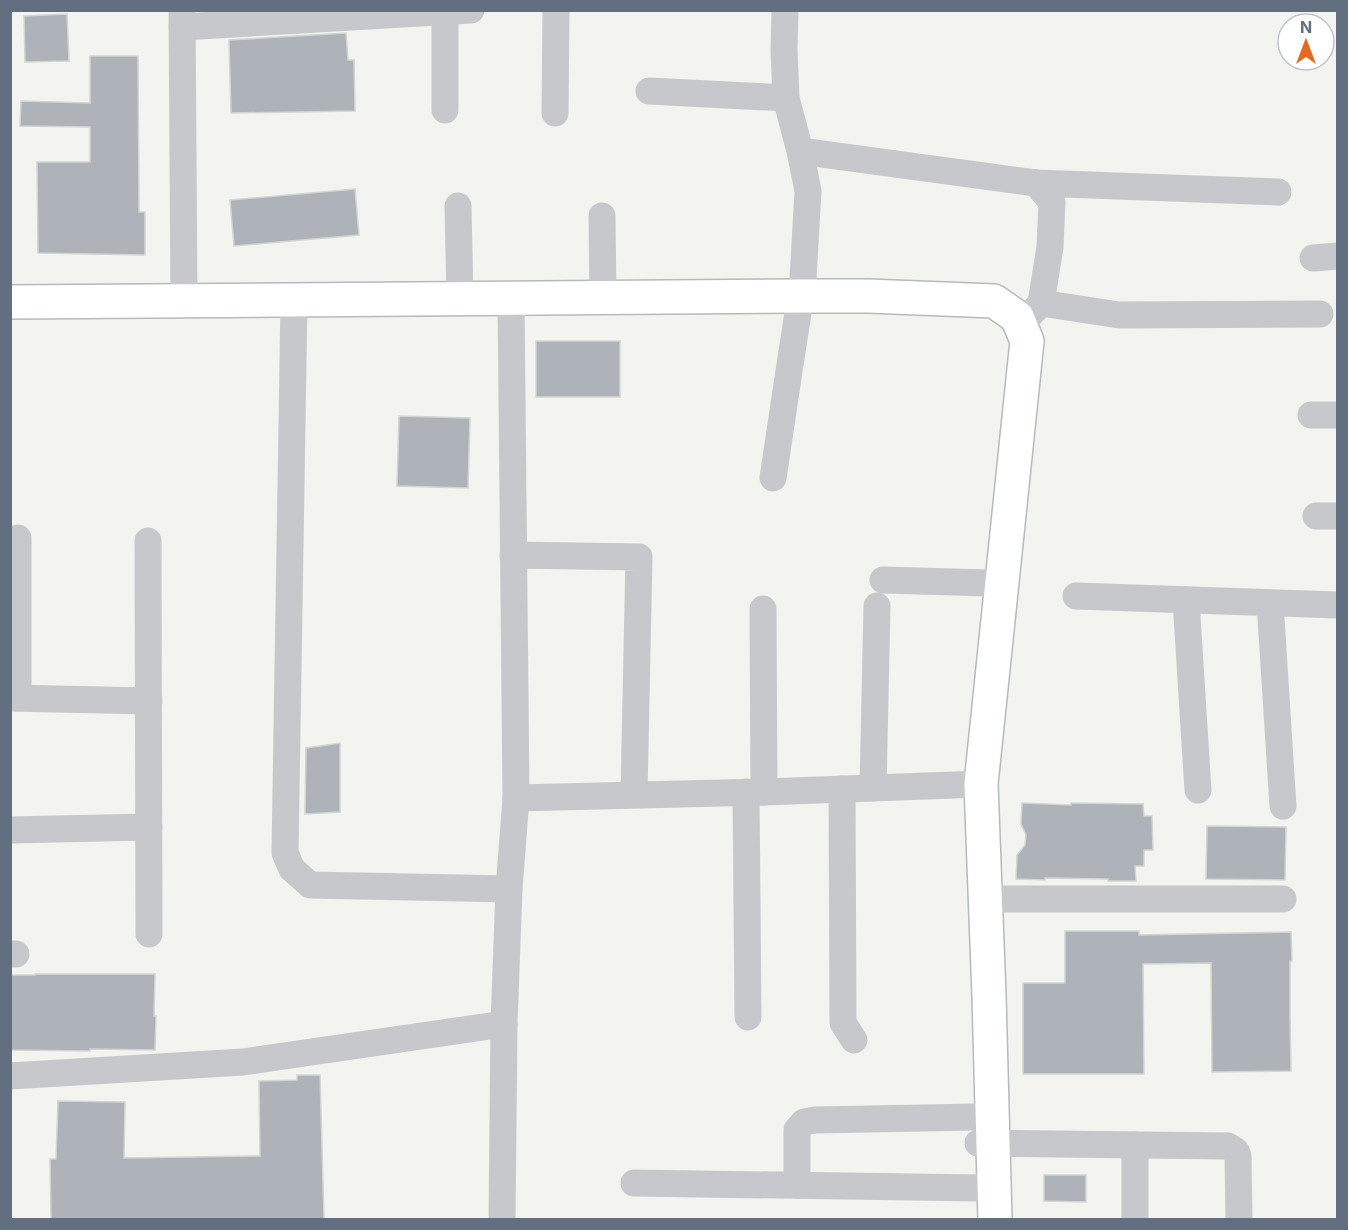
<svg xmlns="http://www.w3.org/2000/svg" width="1348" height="1230" font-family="Inter,sans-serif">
  <rect width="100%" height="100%" fill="#f3f4ef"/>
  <!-- building -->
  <g fill="#aeb3b9" stroke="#d4d5d2" stroke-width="1.5">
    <polygon points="67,14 69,61 25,62 24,16"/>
    <polygon points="346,33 348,60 354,60 355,111 231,113 229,40"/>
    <polygon points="90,56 138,56 139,212 145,212 145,255 38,253 37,162 90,162 90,127 20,126 21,101 90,103"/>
    <polygon points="355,189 359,235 234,246 230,200"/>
    <rect x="536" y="341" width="84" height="56"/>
    <polygon points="399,416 470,418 468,488 397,486"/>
    <polygon points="340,743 340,812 305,814 306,748"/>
    <polygon points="1022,803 1071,805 1071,803 1143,804 1144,816 1152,816 1153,850 1144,850 1144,866 1135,866 1136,881 1108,881 1108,879 1045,878 1045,880 1016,879 1017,855 1025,845 1026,835 1021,824"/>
    <polygon points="1207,826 1286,827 1285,880 1206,879"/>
    <polygon points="1065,931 1139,931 1139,935 1291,932 1292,961 1290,961 1290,1016 1291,1071 1212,1072 1211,963 1143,964 1144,1074 1023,1074 1023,983 1065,983"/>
    <polygon points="35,974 155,974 154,1016 156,1016 155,1050 90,1049 90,1051 10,1050 10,975 35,975"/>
    <polygon points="297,1075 320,1075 324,1219 51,1220 50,1159 56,1159 58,1101 125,1102 124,1158 260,1156 259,1081 297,1080"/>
    <polygon points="1044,1175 1086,1175 1086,1202 1044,1201"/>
  </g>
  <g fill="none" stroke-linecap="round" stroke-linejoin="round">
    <!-- secondary casing -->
    <g stroke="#b6b9be" stroke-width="36">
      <polyline id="secondary" points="10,302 802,296 868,296 994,301 1017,317 1027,341 981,784 989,996 995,1220"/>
    </g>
    <!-- street -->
    <g stroke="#c6c8cc" stroke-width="27">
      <polyline points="182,10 184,301"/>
      <polyline points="445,12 445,110"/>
      <polyline points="182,27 471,10"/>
      <polyline points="649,91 786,98"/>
      <polyline points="555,113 556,10"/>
      <polyline points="800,151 1036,183 1278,192"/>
      <polyline points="458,206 460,299"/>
      <polyline points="602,216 603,297"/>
      <polyline points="1313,258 1338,256"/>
      <polyline points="511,299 516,798"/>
      <polyline points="294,300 285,853 292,869 310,885 509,889"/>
      <polyline points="1041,303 1119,315 1320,314"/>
      <polyline points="1030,315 1041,303 1050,247 1052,202 1036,183"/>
      <polyline points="1311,415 1338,415"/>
      <polyline points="773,478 789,371 798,313 802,296 808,191 800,151 786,98 784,50 785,10"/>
      <polyline points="1316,516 1338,516"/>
      <polyline points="18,538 18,698"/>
      <polyline points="148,541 149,934"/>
      <polyline points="513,555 639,557 634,794"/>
      <polyline points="883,580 989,583"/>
      <polyline points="1076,596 1338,605"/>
      <polyline points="1186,600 1198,790"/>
      <polyline points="1270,603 1283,806"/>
      <polyline points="763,609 764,792"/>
      <polyline points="10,698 149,701"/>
      <polyline points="873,788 877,606"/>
      <polyline points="842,789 843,1023 854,1040"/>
      <polyline points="746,792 748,1017"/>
      <polyline points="10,830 149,827"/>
      <polyline points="986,899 1283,899"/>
      <polyline points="10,954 16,954"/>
      <polyline points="10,1076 243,1062 504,1024"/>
      <polyline points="978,1143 1228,1146 1236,1151 1238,1156 1239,1220"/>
      <polyline points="1135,1145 1135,1220"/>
      <polyline points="634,1183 979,1188"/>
      <polyline points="797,1185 797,1130 804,1122 815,1120 977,1117"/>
      <polyline points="502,1220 504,1024 509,889 516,798 764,792 981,784"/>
    </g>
    <!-- secondary -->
    <use href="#secondary" stroke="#fff" stroke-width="33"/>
  </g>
  <!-- border -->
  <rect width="1348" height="1230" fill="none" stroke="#626f81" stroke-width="24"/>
  <!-- north arrow -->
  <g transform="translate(1306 42)"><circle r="28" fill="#ffffff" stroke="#c0c5cd" stroke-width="1.5"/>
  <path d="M0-4.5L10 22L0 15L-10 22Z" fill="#e6691d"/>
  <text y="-9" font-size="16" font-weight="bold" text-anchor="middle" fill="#626f81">N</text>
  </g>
</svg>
